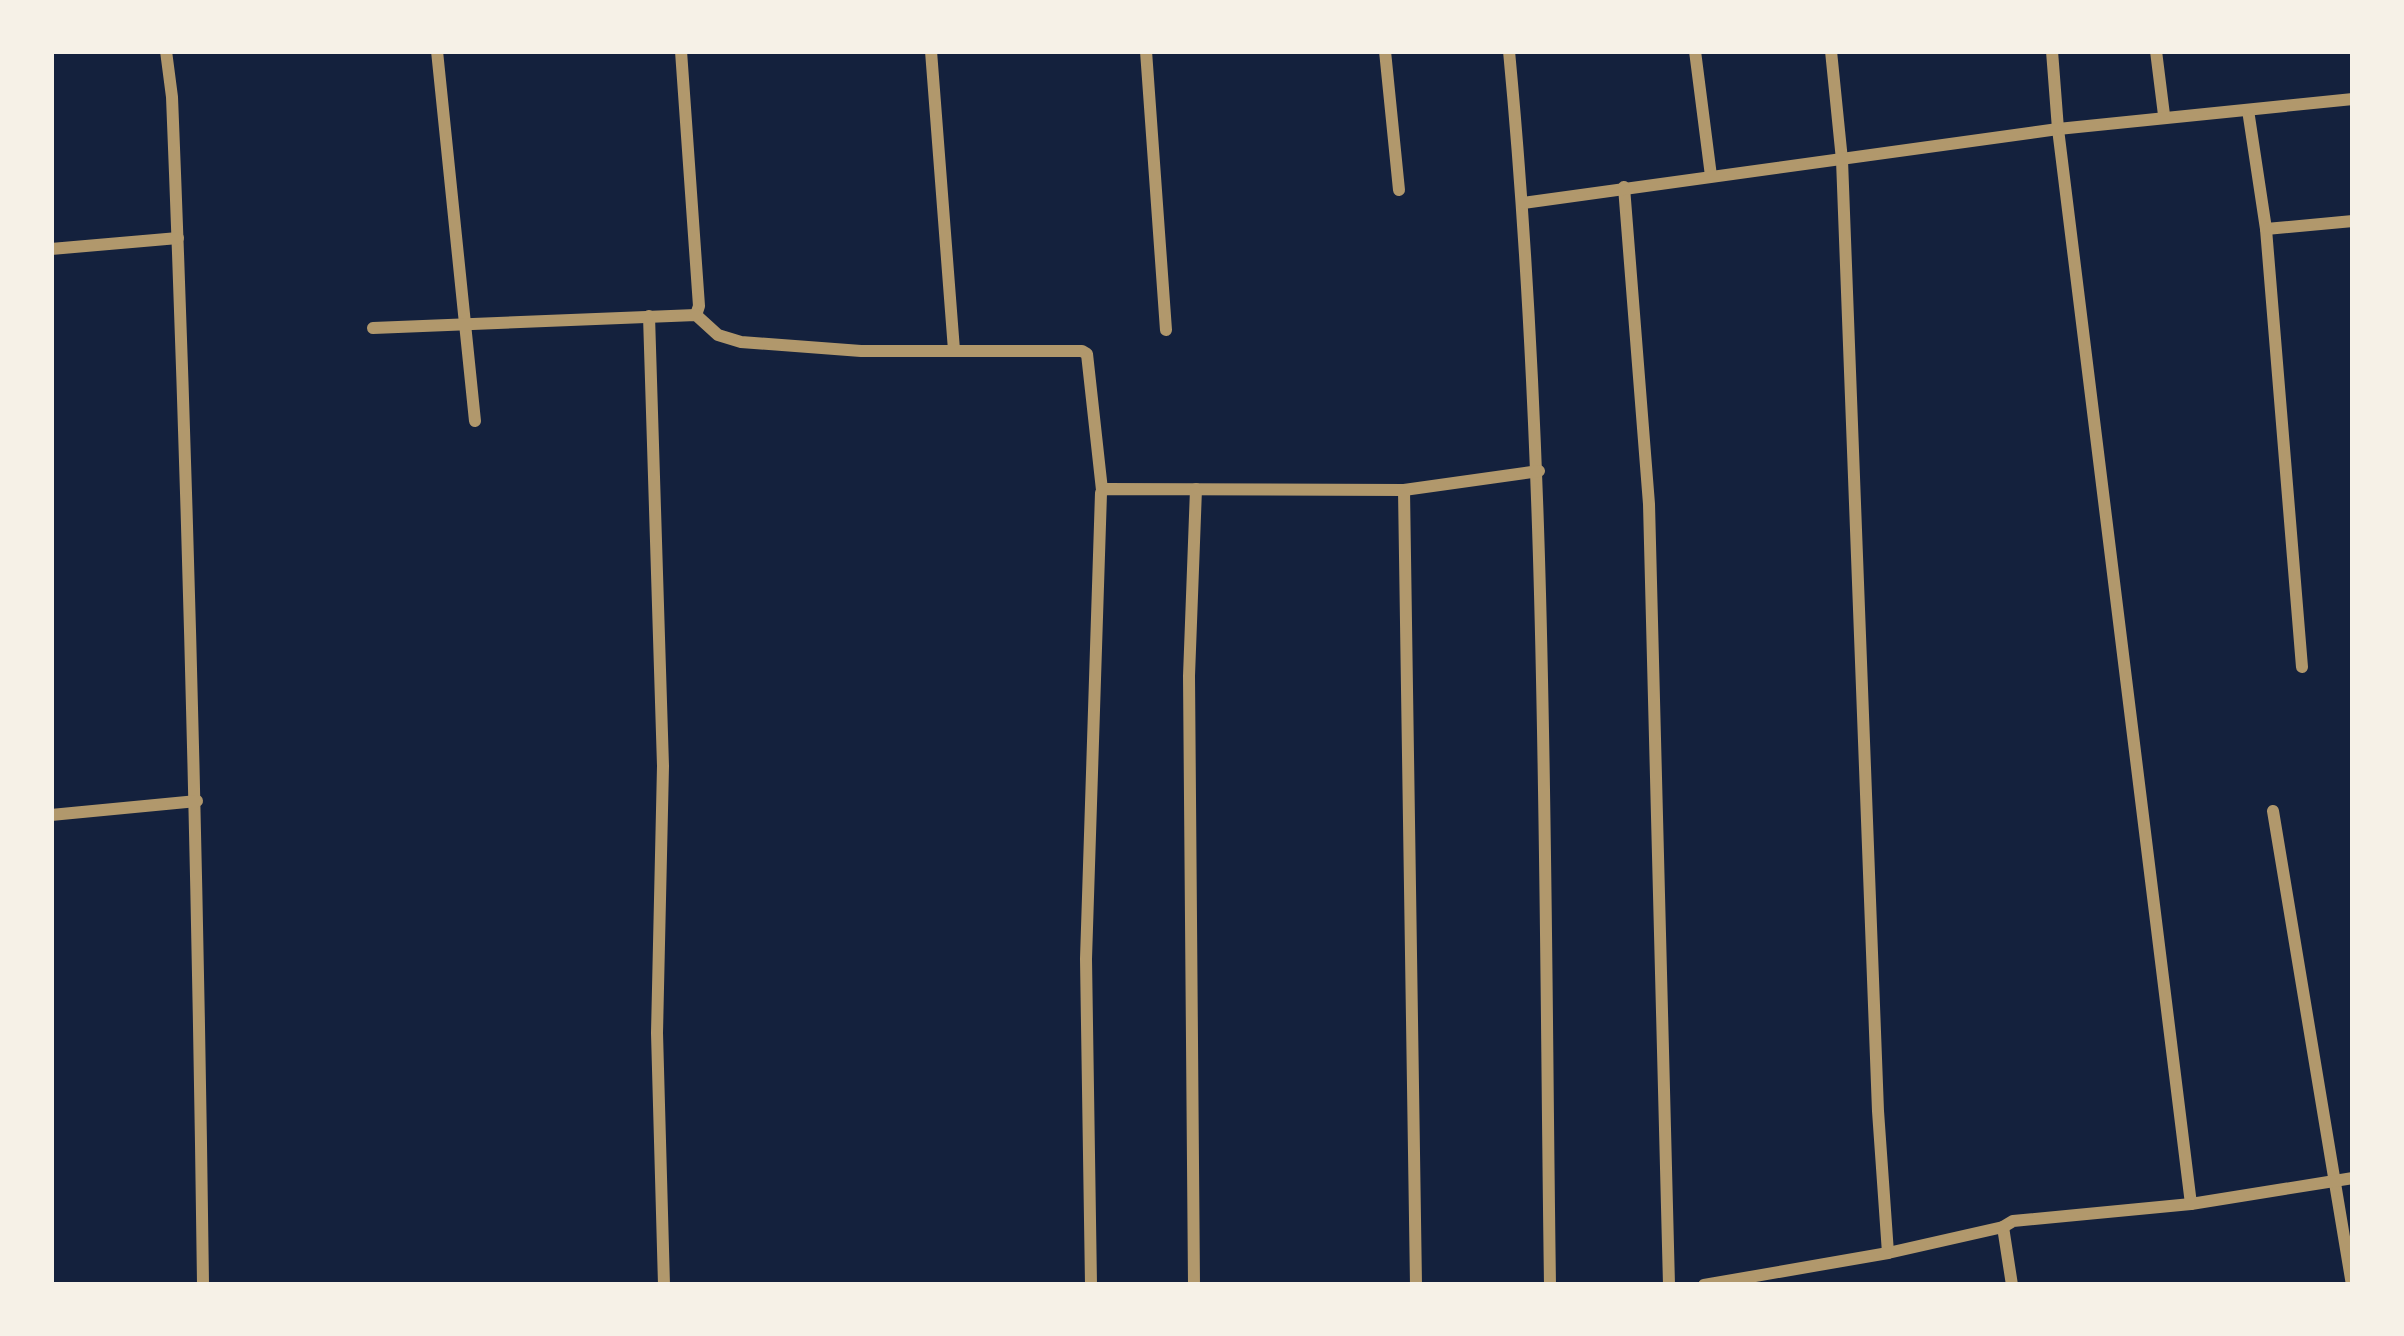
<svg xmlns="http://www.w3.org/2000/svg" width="2404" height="1336" font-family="Bitter,serif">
  <rect width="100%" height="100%" fill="#14213d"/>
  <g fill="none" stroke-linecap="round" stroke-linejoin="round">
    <!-- minor -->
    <g stroke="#b1986c" stroke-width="12">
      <path d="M166,51l6,46c16,396 26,792 31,1188"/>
      <polyline points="437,51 475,421"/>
      <polyline points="681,51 699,306 696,315"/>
      <polyline points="931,51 954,350"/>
      <polyline points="1146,51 1166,330"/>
      <polyline points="1385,51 1399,190"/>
      <path d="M1509,51c39,410 35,822 41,1234"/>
      <polyline points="1695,51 1711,176"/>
      <polyline points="1831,51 1842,160 1878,1111 1888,1253"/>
      <polyline points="2052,51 2058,129 2191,1204"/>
      <polyline points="2156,51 2164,115"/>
      <polyline points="2248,110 2266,229 2302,667"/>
      <polyline points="1624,187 1649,504 1669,1285"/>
      <polyline points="1523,203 2058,129 2353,99"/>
      <polyline points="2266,229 2353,221"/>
      <polyline points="51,249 178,238"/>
      <polyline points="649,316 663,766 657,1033 664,1285"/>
      <polyline points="373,328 696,315 718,335 741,342 861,351 1082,351 1087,354 1102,490"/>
      <polyline points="1404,490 1416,1285"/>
      <polyline points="2273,811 2352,1285"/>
      <polyline points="51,815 197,801"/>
      <polyline points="2003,1227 2012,1285"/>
      <polyline points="1091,1285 1086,959 1101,493 1105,489 1404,490 1539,471"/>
      <polyline points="1194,1285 1189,676 1196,489"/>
      <polyline points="1704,1285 1888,1253 2003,1227 2013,1221 2191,1204 2353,1178"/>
    </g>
  </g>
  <!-- border -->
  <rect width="2404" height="1336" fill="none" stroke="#f6f1e7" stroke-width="108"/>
</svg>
